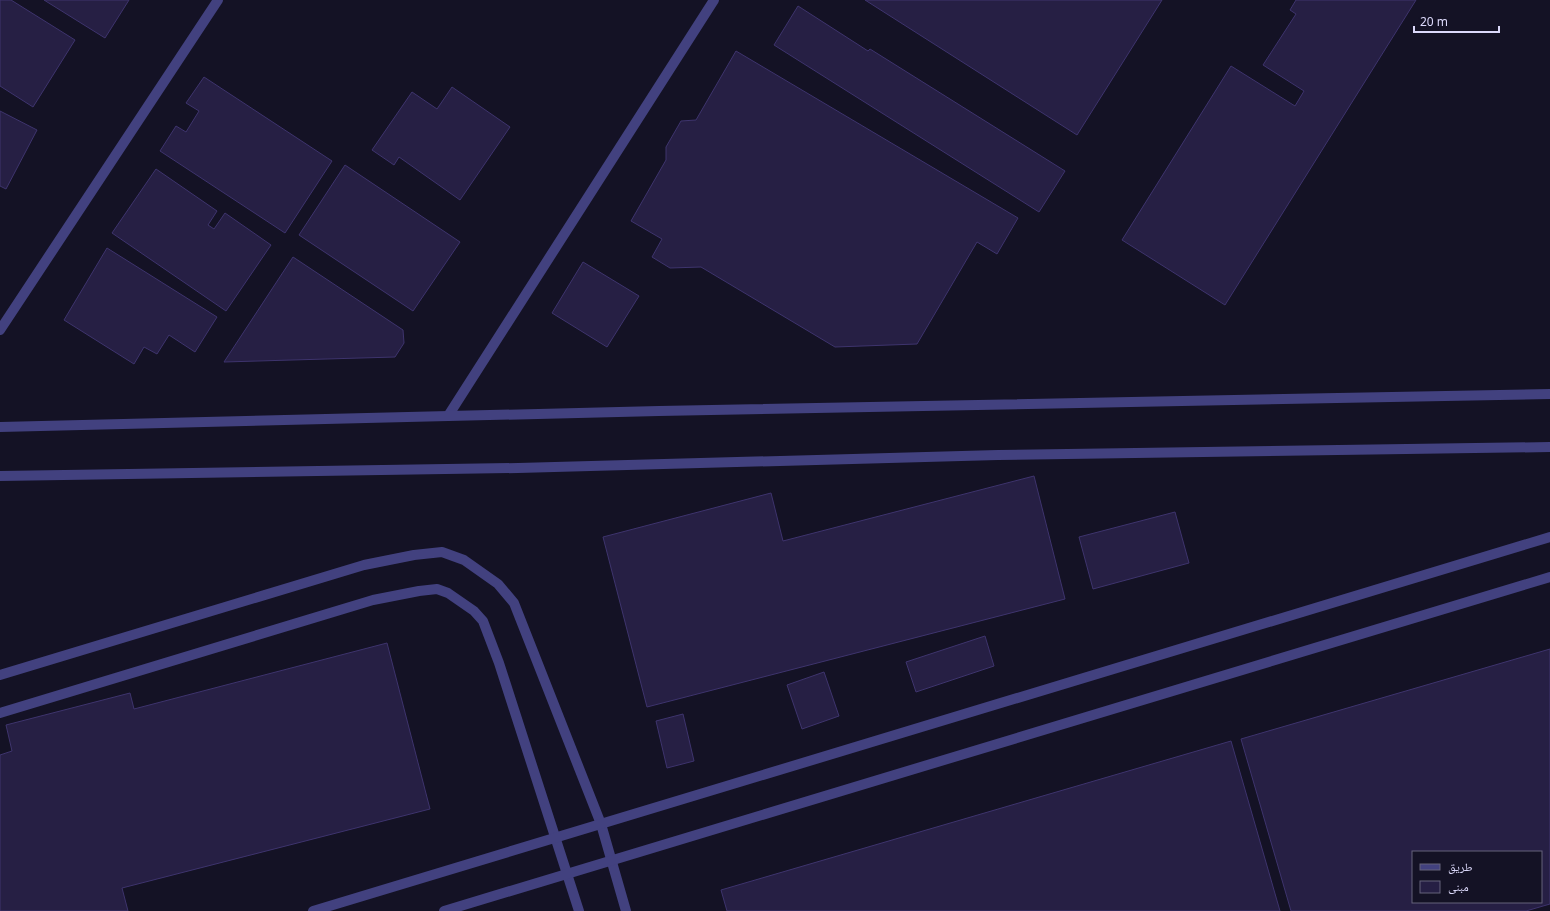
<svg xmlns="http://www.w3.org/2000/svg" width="1550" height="911" font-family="'Noto Sans','Noto Naskh Arabic',sans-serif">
  <rect width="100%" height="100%" fill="#141225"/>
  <!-- building -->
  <g fill="#261f44" stroke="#3e346d" fill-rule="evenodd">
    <polygon points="0,0 11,0 75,40 33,107 0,86"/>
    <polygon points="44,0 129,0 105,38"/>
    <polygon points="865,0 1162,0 1077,135"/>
    <polygon points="1296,0 1416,0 1225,305 1122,240 1231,66 1295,106 1304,91 1263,65 1296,14 1290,10"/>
    <polygon points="798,6 868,51 870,49 1065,171 1039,212 774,45"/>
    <polygon points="736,51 1018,218 997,254 977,242 917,344 835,347 701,267 670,268 652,257 662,239 631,221 666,160 666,147 681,121 696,120"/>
    <polygon points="204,77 332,161 285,233 160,151 176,126 186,132 199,111 186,103"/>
    <polygon points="452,87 510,127 460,200 399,157 394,165 372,150 412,92 437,109"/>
    <polygon points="0,111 37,130 6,189 0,186"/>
    <polygon points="345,165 460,242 413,311 299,235"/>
    <polygon points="156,169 217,211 208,225 214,229 225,213 271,245 226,311 112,233"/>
    <polygon points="107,248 217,317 195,352 169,335 157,354 144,347 134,364 64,320"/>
    <polygon points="293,257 403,330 404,343 395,357 224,362"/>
    <polygon points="583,262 639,296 607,347 552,313"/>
    <polygon points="1034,476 1065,599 647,707 603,537 771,493 783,541"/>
    <polygon points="1175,512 1189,563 1093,589 1079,537"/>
    <polygon points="985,636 994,666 916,692 906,662"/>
    <polygon points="387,643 430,809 122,888 128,911 0,911 0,755 12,751 6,725 130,693 134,709"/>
    <path d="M1550,649v255l-24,7h-235l-50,-172zM1413,852h128v50h-128z"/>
    <polygon points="824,672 839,716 802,729 787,685"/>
    <polygon points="683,714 694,761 667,768 656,721"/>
    <polygon points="1231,741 1280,911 727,911 721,890"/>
  </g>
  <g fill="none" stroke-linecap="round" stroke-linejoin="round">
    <!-- service -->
    <g stroke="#42417f" stroke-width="10">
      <polyline points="0,675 364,565 414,555 442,552 464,560 498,584 514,603 601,824 626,911"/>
      <polyline points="0,713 373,600 419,591 437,589 448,593 474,611 483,621 499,663 579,911"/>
      <polyline points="313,911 1550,537"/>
      <polyline points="444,911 1550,577"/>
    </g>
    <!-- minor -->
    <g stroke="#42417f" stroke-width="10">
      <polyline points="0,330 218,0"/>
      <polyline points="448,416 714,0"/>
    </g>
    <!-- tertiary -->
    <g stroke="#42417f" stroke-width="10">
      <polyline points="0,427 659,411 1550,394"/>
      <polyline points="0,476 518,468 998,455 1550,447"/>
    </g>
  </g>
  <!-- legend -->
  <rect x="1412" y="851" width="130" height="52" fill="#141225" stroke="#64627b"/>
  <rect x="1420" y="864" width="20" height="6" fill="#42417f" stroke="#64627b"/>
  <text x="1448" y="871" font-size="12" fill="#dcd9fb">طريق</text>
  <rect x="1420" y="881" width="20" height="12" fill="#261f44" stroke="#64627b"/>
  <text x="1448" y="891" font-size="12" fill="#dcd9fb">مبنى</text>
  <!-- scale -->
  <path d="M1414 26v6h85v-6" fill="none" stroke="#dcd9fb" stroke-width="2"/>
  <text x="1420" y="26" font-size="12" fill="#dcd9fb" stroke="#141225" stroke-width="3" paint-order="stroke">20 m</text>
</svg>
